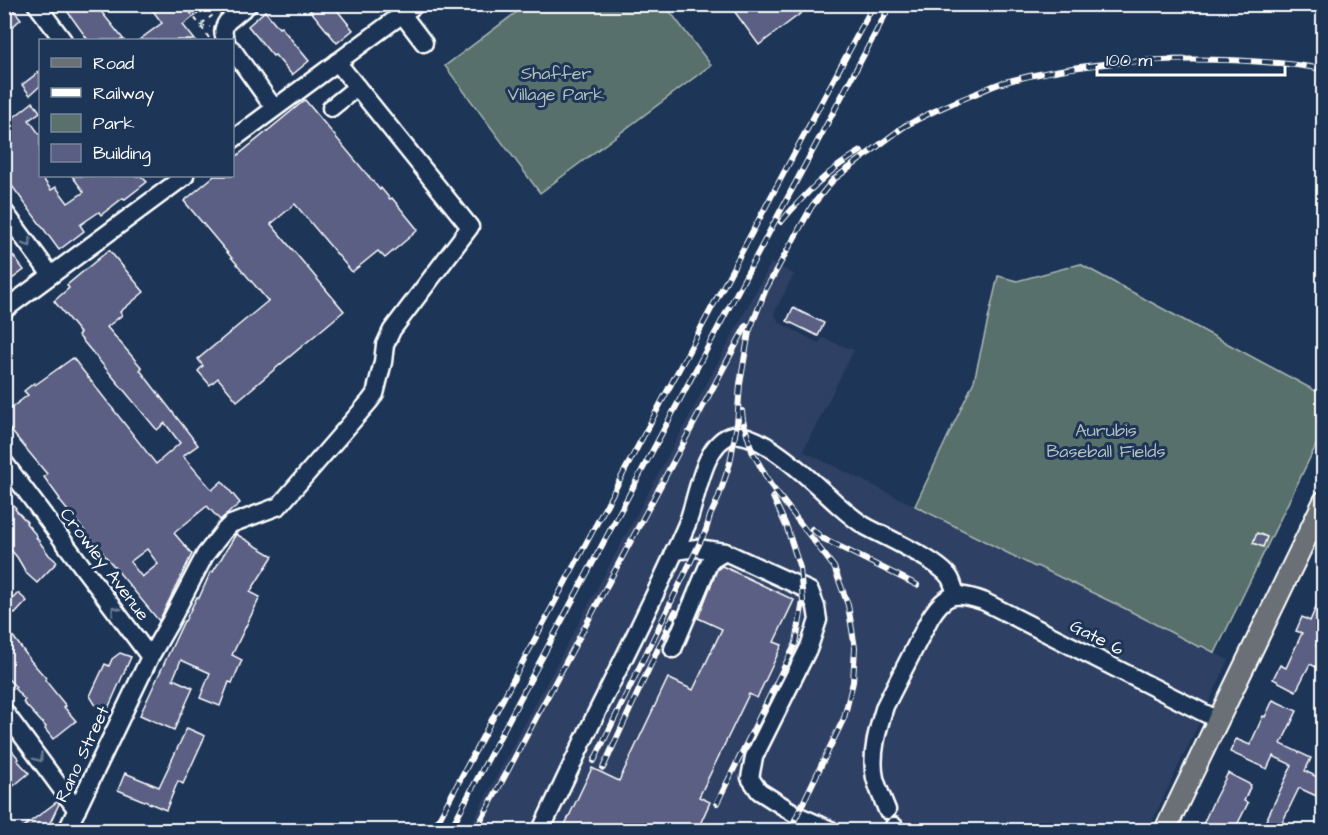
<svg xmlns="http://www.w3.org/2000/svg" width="1328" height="835" font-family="'Architects Daughter',sans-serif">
  <rect width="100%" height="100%" fill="#1d3557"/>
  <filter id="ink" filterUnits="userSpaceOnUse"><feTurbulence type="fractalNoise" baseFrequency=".0167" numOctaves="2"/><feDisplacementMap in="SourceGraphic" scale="12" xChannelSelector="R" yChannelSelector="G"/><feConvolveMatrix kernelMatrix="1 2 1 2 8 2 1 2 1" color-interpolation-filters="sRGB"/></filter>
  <g filter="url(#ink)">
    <!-- built -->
    <polygon fill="#2f4164" points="771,263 794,274 774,313 780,323 819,343 822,338 854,350 803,451 1229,660 1148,830 468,830"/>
    <!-- green -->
    <g fill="#59706c" stroke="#acb8b6" stroke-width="1.5">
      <polygon points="526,5 665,5 711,65 540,193 445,66"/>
      <polygon points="1080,264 1323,395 1323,431 1215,653 1202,646 1199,647 1124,608 1037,566 1035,567 915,506 974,381 998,276 1017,281"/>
    </g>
    <!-- building -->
    <g fill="#5a5e83" stroke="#fff" stroke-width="1.5" fill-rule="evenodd">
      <polygon points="62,4 95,4 124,40 88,40"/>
      <polygon points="148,4 210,4 183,25 195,40 139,40 162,23"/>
      <polygon points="305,4 344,4 337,10 353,30 337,43"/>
      <polygon points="729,4 813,4 759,45"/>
      <polygon points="10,6 21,19 11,28 4,20 4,11"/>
      <polygon points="265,11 279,28 281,27 309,61 292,75 275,55 273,56 248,26"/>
      <polygon points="40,71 40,86 30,95 22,85"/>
      <polygon points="305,100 380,190 381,188 390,199 392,198 418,230 385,258 378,251 352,272 295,204 271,224 344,311 237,401 218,378 210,385 198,371 203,366 198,359 268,301 184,201 214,176 232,176 232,160"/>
      <polygon points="33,102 40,112 29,120 40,135 40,172 39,173 51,190 56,187 68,203 84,192 72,176 141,176 147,182 125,199 123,198 101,215 99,212 80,225 84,231 59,250 4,175 4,125"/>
      <polygon points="4,244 24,270 4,285"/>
      <path d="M109,250l35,42 -24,20 2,3 -15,12 35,41 -2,2 58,75 -15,11 29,34 10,-9 18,22 -20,17 -13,-14 -33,27 18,21 -33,67 -100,-121 1,-1 -16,-22 3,-3 -43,-52v-22l7,8 17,-13 -4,-4 10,-8 1,2 38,-27 83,106 24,-21 -15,-20 -8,7 -79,-95 2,-2 -26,-32 15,-13 -2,-3zM147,549l11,15 -16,13 -12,-15z"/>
      <polygon points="793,308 824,323 818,336 787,321"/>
      <polygon points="4,496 16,508 15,509 27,522 26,523 37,536 36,537 49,555 57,562 37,583 27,574 17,557 4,542"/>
      <polygon points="1257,533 1267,537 1263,547 1253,543"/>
      <polygon points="236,534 273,556 250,592 260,597 232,655 242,660 232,683 229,682 220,706 200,698 210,673 181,660 173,679 193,688 174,730 140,715 184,621 185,621 197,597 199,598 211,571 213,572"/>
      <polygon points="722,566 794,600 774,642 782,645 757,698 749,694 699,797 710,802 697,831 562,831 592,768 619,781 668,678 693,690 722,629 698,618 717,570"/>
      <polygon points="1323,591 1323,630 1316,646 1323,650 1316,667 1310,664 1296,691 1273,679 1280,665 1286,668 1302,633 1296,631 1302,617 1310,621"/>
      <polygon points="18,593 27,601 15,614 6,606"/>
      <polygon points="4,624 31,661 46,678 45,680 66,706 64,707 76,721 53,739 45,729 46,727 23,702 25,700 14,688 16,687 4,675"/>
      <polygon points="120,653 131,657 106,713 98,709 90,696 105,664 109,666 112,659"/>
      <polygon points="1273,700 1297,711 1281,744 1311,758 1305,771 1323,780 1323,799 1299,788 1278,831 1275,831 1264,825 1292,765 1273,756 1267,769 1230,752 1236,739 1250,745 1263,716 1265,717"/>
      <polygon points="187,728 205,736 183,784 178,781 166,810 118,790 125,773 159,787"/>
      <polygon points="4,741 19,759 17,760 29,773 4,794"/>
      <polygon points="1228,773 1251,785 1244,801 1248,803 1234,831 1200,831 1213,802"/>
      <polygon points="58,801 59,804 46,831 18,831"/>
    </g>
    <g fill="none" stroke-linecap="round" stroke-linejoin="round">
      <!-- minor casing -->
      <g stroke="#fff" stroke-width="21">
        <g id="minor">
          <polyline points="36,4 63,40"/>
          <polyline points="402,14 424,43"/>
          <path d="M226,40c-4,-6 -3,-12 1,-18l22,-18"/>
          <polyline points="232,49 274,108"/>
          <polyline points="331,108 357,87"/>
          <polyline points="232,140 416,4"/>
          <polyline points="4,211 51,275"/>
          <polyline points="4,310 185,176"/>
          <polyline points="4,462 150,657"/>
          <polyline points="674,551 697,548 725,552"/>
          <polyline points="673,649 710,561 725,552 810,591 816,607 818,620 809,647 754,757 750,778 759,791 797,815 831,830"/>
          <polyline points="4,711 77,810"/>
          <path d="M887,810c-4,-10 -9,-21 -12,-32 -5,-23 3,-50 10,-72l45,-88c16,-26 26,-26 53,-17l235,119"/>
          <polyline points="894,826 895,830"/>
          <polyline points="67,830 150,657 170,622 205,555 224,531 231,524 279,506 369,402 375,394 383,362 385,345 392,330 470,227 337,62"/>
          <path d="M541,830c18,-38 36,-76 54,-114 32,-64 64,-127 92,-192 10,-24 16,-83 46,-89 29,-4 83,50 104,69 9,8 18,16 28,22 20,11 75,35 85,52 3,5 4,12 7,17"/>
        </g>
      </g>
      <!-- major casing -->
      <g stroke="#fff" stroke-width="24">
        <polyline id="major" points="1165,830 1324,501"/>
      </g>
      <!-- path -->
      <g stroke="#fff" stroke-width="2" stroke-dasharray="4.5 4.5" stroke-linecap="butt">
        <polyline points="184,4 200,25 210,27"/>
        <polyline points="377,4 382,11"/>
        <polyline points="209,38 200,25 213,15"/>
      </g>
      <!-- minor -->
      <use href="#minor" stroke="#1d3557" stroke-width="16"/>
      <!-- major -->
      <use href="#major" stroke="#6a7074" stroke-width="20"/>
      <!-- rail casing -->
      <g stroke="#fff" stroke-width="6">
        <g id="rail">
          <path d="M900,129c24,-14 49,-25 75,-35 9,-4 19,-9 30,-12 86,-23 184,-26 273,-19 15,1 30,4 46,6"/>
          <path d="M781,222c23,-27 48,-53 80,-71"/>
          <polyline points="742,411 743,420 752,451 770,484 834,567 848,605 855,648 853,682 844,718 790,830"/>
          <polyline points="812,529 822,538 917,585"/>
          <polyline points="594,761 706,530 710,516 718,499 730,463 737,424 740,384 749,332 766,289 812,206 833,180 906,125"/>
          <polyline points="603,768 675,612"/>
          <polyline points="717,803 796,643 803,601 800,568 787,528 773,497"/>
          <polyline points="433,830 874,4"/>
          <polyline points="450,830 891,4"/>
          <polyline points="476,830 746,326"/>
        </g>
      </g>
      <!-- rail -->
      <use href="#rail" stroke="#1d3557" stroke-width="4" stroke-dasharray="11" stroke-linecap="butt"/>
    </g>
    <!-- one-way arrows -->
    <defs><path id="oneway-chevron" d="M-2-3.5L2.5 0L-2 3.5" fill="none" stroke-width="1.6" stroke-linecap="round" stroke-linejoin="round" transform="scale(1.5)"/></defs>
    <g stroke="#6c7c92">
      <use href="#oneway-chevron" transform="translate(28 243) rotate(54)"/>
      <use href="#oneway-chevron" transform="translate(115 610) rotate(-127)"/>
      <use href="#oneway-chevron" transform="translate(39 758) rotate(54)"/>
    </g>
  </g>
  <g text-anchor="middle" stroke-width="6" stroke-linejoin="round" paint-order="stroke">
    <!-- park labels -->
    <g font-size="18" fill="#b4bfbd" stroke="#1d3557">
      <text x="556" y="79">Shaffer<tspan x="556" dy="21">Village Park</tspan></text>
      <text x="1106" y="436">Aurubis<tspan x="1106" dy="21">Baseball Fields</tspan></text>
    </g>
    <!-- street labels -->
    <g font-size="18" fill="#fff" stroke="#1d3557">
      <text transform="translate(105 564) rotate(53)" y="6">Crowley Avenue</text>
      <text transform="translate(1097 637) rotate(27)" y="6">Gate 6</text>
      <text transform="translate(82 754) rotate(-65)" y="6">Rano Street</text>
    </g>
  </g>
  <!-- margin -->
  <rect width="1328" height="835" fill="none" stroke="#1d3557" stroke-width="24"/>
  <rect x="12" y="12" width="1304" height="811" fill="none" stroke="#fff" stroke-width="2" filter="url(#ink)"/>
  <!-- legend -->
  <rect x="39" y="39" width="195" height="138" fill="#1d3557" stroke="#77869a" stroke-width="1.5"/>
  <rect x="51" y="58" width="30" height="9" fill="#6a7074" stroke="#77869a" stroke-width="1.5"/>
  <text x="93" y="69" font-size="18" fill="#ffffff">Road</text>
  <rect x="51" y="88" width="30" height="9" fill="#ffffff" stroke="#77869a" stroke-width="1.5"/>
  <text x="93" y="99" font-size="18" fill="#ffffff">Railway</text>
  <rect x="51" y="114" width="30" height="18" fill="#59706c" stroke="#77869a" stroke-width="1.5"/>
  <text x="93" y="129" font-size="18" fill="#ffffff">Park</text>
  <rect x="51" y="144" width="30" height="18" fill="#5a5e83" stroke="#77869a" stroke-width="1.5"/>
  <text x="93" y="159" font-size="18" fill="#ffffff">Building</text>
  <!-- scale -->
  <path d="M1097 66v9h188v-9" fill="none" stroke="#ffffff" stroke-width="3"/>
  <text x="1106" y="66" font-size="18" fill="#ffffff" stroke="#1d3557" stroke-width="4.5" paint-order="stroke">100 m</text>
</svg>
